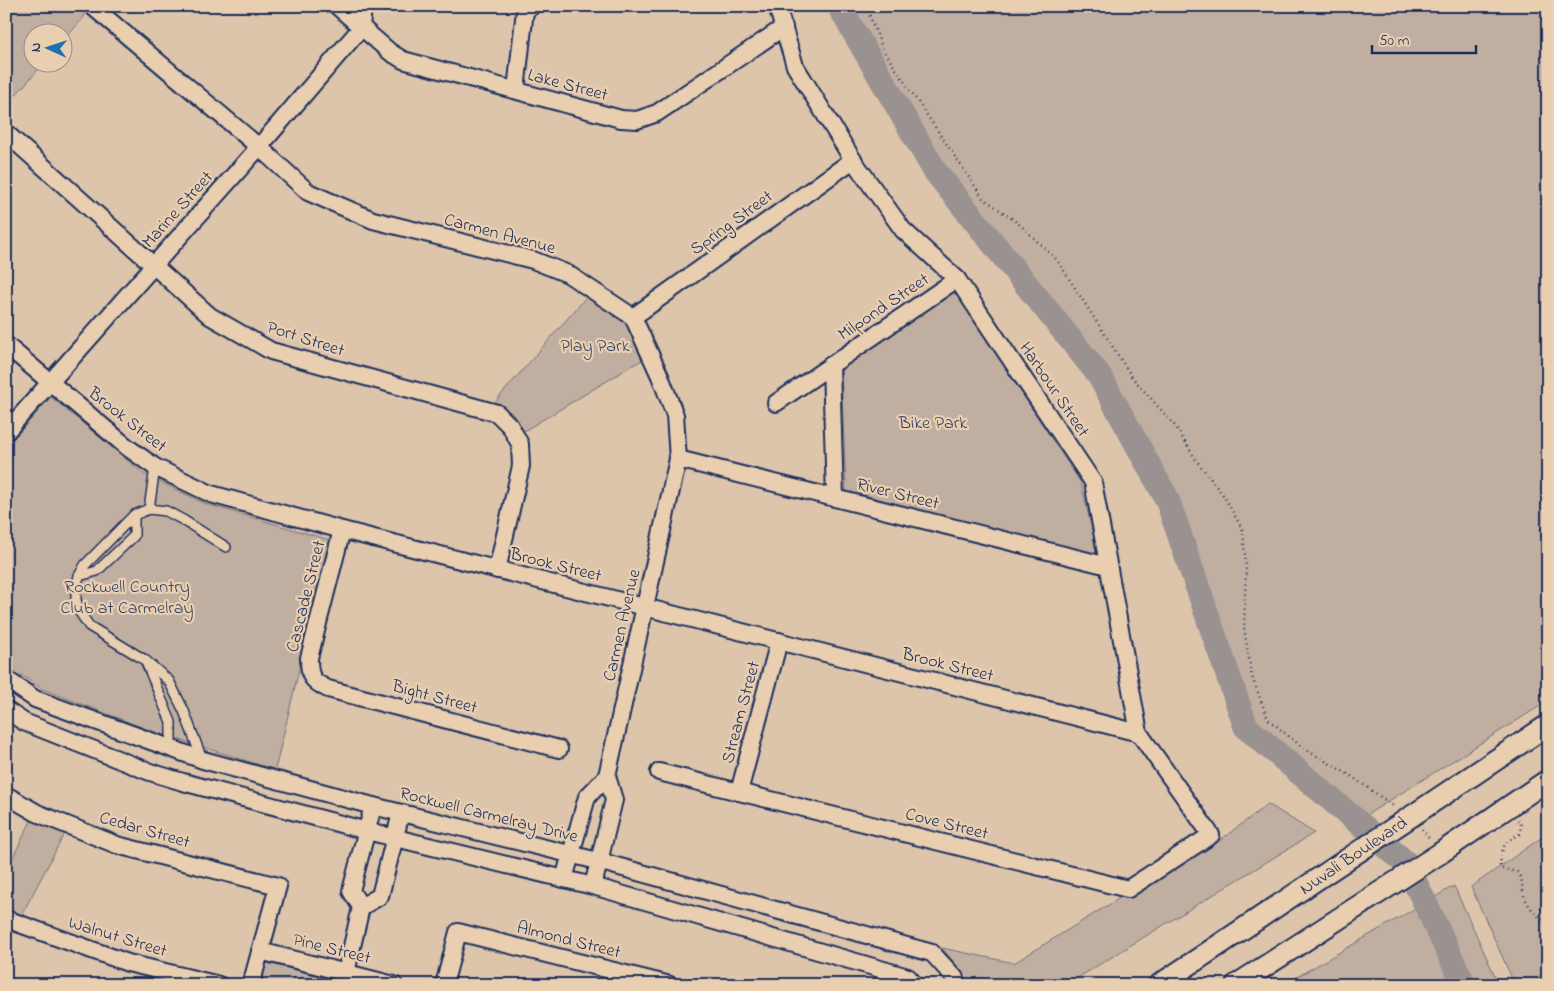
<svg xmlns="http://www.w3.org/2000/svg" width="1554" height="991" font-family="'Indie Flower',sans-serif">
  <rect width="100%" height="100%" fill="#ddc5ab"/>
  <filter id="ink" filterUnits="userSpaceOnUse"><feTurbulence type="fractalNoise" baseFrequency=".02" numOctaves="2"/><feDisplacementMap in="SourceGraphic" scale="10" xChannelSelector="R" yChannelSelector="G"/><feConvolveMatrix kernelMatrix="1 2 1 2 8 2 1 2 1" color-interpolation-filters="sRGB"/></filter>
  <g filter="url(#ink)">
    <!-- green -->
    <g fill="#c0afa0" stroke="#6e6f7f">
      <polygon points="34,6 78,6 85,16 63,41 62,32 32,32 32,62 44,63 6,106 6,10"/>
      <polygon points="839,6 1548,6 1548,701 1357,821 1246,727 1167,499 1099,375 935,171"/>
      <polygon points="954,291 1081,483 1098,555 846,491 841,369"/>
      <polygon points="588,295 626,320 645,358 524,431 494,403"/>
      <polygon points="51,397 144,474 206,504 330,540 275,770 149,730 42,689 6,665 6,447"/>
      <polygon points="1268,804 1314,833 1066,985 965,985 963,973 942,948 1014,963 1123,896 1210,848"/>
      <polygon points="32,819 65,833 20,918 6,911 6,871"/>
      <polygon points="1548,833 1548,985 1515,985 1471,887"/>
      <polygon points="1454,886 1499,985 1289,985 1288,982"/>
      <polygon points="266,963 358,985 260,985"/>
    </g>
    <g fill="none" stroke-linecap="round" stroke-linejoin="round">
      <!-- river -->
      <polyline stroke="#9a9291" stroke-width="25" points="839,6 935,171 1099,375 1167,499 1246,727 1406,863 1464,985"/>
      <!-- service casing -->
      <g stroke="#1b2f5e" stroke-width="12">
        <g id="service">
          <polyline points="149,509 155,467"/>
          <polyline points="79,576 97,571 134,536 134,515"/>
          <polyline points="146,662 171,722 171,750"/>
          <polyline points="202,759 184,711 169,681 145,660 89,626 79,611 76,600 76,588 79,576 85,565 134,515 149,509 166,511 183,520 226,547"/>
        </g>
      </g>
      <!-- minor casing -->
      <g stroke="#1b2f5e" stroke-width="20">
        <g id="minor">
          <polyline points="92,6 259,147 308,192 373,220 533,260 568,274 633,317 660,376 675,415 678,459 607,776 614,800 593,886"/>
          <polyline points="337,6 390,52 403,60 621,119 637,120 657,113 784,27"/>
          <polyline points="516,90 525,10 532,6"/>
          <polyline points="6,133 210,316 271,351 497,413 510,426 520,444 521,466 497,570"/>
          <polyline points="633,317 853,160"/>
          <polyline points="6,345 127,447 155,467 211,494 342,530 1139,733"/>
          <polyline points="831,365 835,498"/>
          <polyline points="776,403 957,279"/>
          <polyline points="6,432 259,147 361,28 363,6"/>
          <polyline points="678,459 1108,566"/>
          <path d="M342,530l-33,128c0,18 2,23 19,31l231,60"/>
          <polyline points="6,679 35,699 203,760 373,806 598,861 932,953 955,978 955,985"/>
          <polyline points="6,710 24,722 150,772 183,782 367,831 593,886 908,977 915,985"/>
          <polyline points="659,772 1128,889 1211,835 1139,733 1093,482 957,279 903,230 853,160 795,66 777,6"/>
          <polyline points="739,792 779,641"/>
          <polyline points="6,795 37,813 117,845 278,886 251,985"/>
          <polyline points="564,879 587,797 607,776"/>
          <polyline points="361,907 380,896 401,813"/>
          <polyline points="6,919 128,963 219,985"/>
          <polyline points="260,951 394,985"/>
          <polyline points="346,973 361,907 351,891 373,806"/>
          <polyline points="444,985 458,932 670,985"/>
        </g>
      </g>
      <!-- tertiary casing -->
      <g stroke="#1b2f5e" stroke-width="24">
        <g id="tertiary">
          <polyline points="1159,985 1548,725"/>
          <polyline points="1236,985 1439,854 1548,780"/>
        </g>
      </g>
      <!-- path -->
      <g stroke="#1b2f5e" stroke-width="2.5" stroke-dasharray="1 4" stroke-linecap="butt">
        <polyline points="866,6 883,50 983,198 1018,223 1057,260 1132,377 1176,427 1196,460 1223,495 1243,530 1246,567 1244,628 1252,677 1268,719 1303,748 1351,776 1395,807"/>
        <path d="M1518,820l3,3 -1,11c-18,8 -19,16 -20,34l17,4c7,10 4,13 7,23 3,11 15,23 24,29"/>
        <polyline points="1422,829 1431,841"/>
      </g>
      <!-- service -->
      <use href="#service" stroke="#e9cfb0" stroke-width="9"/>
      <!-- minor -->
      <use href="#minor" stroke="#e9cfb0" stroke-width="16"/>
      <!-- tertiary -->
      <use href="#tertiary" stroke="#e9cfb0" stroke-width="20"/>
    </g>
  </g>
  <g text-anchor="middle" stroke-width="4.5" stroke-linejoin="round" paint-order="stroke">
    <!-- street labels -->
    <g font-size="18" fill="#1b2f5e" stroke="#e9cfb0">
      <text transform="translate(568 84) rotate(15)" y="6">Lake Street</text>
      <text transform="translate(177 209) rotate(-48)" y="6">Marine Street</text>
      <text transform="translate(731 222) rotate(-36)" y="6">Spring Street</text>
      <text transform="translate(500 233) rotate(15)" y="6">Carmen Avenue</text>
      <text transform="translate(883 306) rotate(-34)" y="6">Milpond Street</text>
      <text transform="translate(306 338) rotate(18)" y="6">Port Street</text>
      <text transform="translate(1055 389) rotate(56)" y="6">Harbour Street</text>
      <text transform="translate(128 419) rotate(38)" y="6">Brook Street</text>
      <text transform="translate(898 493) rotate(14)" y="6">River Street</text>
      <text transform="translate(556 564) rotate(14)" y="6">Brook Street</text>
      <text transform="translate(305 596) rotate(-76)" y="6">Cascade Street</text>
      <text transform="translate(621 625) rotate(-77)" y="6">Carmen Avenue</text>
      <text transform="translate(948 664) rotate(14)" y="6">Brook Street</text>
      <text transform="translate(435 696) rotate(15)" y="6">Bight Street</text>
      <text transform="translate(740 712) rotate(-75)" y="6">Stream Street</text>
      <text transform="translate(489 814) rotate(14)" y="6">Rockwell Carmelray Drive</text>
      <text transform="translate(947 823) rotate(14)" y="6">Cove Street</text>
      <text transform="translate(145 829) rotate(16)" y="6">Cedar Street</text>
      <text transform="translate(1353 855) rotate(-34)" y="6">Nuvali Boulevard</text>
      <text transform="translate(118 936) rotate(17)" y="6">Walnut Street</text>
      <text transform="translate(569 939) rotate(14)" y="6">Almond Street</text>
      <text transform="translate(332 948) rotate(14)" y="6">Pine Street</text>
    </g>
    <!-- park labels -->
    <g font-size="18" fill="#344268" stroke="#e9cfb0">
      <text x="595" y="351">Play Park</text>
      <text x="933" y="428">Bike Park</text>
      <text x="127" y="592">Rockwell Country<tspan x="127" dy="21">Club at Carmelray</tspan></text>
    </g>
  </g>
  <!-- margin -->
  <rect width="1554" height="991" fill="none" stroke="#e9cfb0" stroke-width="25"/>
  <rect x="12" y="12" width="1529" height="966" fill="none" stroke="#1b2f5e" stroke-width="2" filter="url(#ink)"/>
  <!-- north arrow -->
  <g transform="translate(48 48) rotate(273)"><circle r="24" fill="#e9cfb0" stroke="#978f8f"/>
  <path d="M0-4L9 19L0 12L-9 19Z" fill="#1f6fb2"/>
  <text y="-8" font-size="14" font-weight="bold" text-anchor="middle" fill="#1b2f5e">N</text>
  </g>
  <!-- scale -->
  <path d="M1372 45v8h104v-8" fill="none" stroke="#1b2f5e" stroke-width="2.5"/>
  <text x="1379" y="45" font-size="15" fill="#1b2f5e" stroke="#e9cfb0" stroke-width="4" paint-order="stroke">50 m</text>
</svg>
